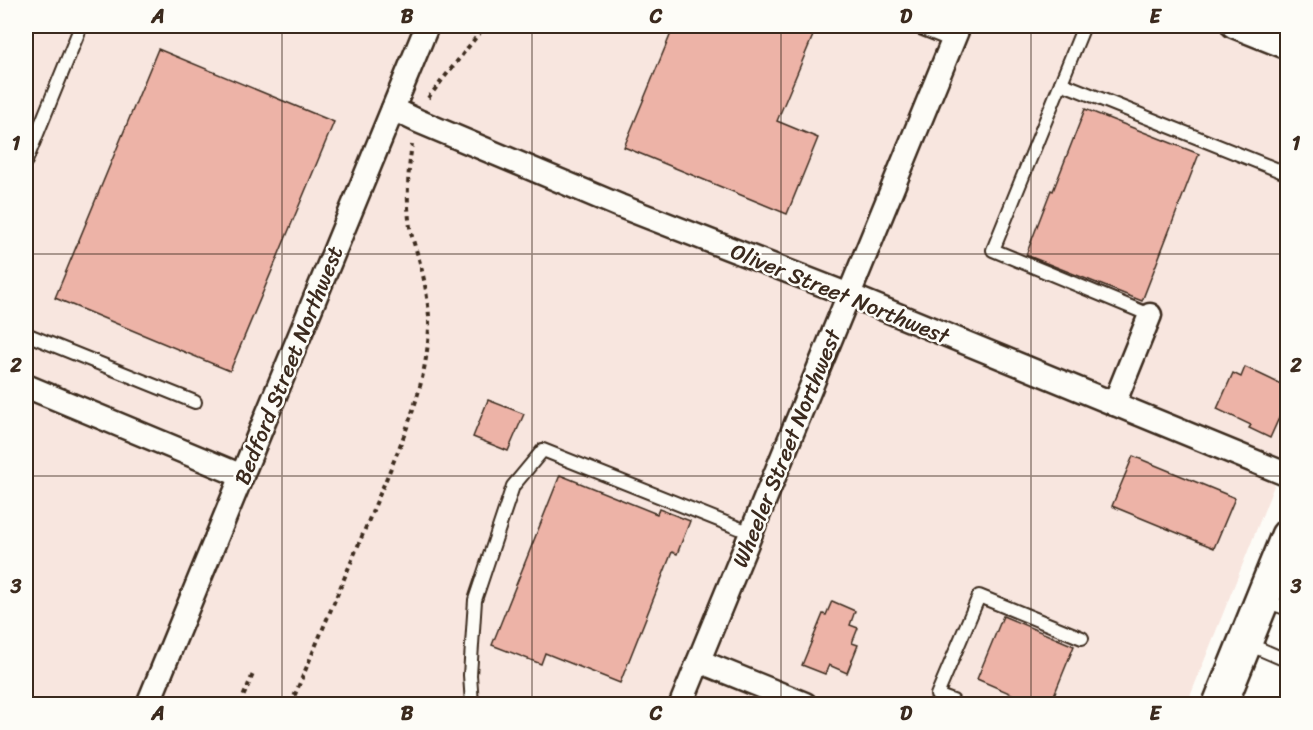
<svg xmlns="http://www.w3.org/2000/svg" width="1313" height="730" font-family="Sriracha,sans-serif">
  <rect width="100%" height="100%" fill="#fdfcf7"/>
  <filter id="ink" filterUnits="userSpaceOnUse"><feTurbulence type="fractalNoise" baseFrequency=".0167" numOctaves="2"/><feDisplacementMap in="SourceGraphic" scale="12" xChannelSelector="R" yChannelSelector="G"/><feConvolveMatrix kernelMatrix="1 2 1 2 8 2 1 2 1" color-interpolation-filters="sRGB"/></filter>
  <g filter="url(#ink)">
    <!-- built -->
    <polygon fill="#f8e6df" points="26,26 1287,26 1287,453 1187,704 26,704"/>
    <!-- building -->
    <g fill="#edb3a7" stroke="#3b2a1e" stroke-width="1.5">
      <polygon points="674,26 817,26 777,121 818,138 787,214 624,147"/>
      <polygon points="158,49 334,122 230,371 55,298"/>
      <polygon points="1085,109 1199,154 1142,301 1026,255 1051,190 1053,191"/>
      <polygon points="1245,367 1287,387 1287,400 1270,438 1249,428 1251,425 1217,409 1233,373 1241,377"/>
      <polygon points="488,400 524,414 508,451 473,437"/>
      <polygon points="1133,456 1235,498 1214,548 1112,506"/>
      <polygon points="560,475 657,514 659,509 690,521 677,554 672,552 620,683 545,653 541,664 492,645"/>
      <polygon points="832,601 855,611 850,625 858,628 852,643 858,645 847,673 829,665 825,674 802,665 823,614 826,615"/>
      <polygon points="1003,616 1074,646 1050,705 1037,705 977,679"/>
    </g>
    <g fill="none" stroke-linecap="round" stroke-linejoin="round">
      <!-- service casing -->
      <g stroke="#3b2a1e" stroke-width="16">
        <g id="service">
          <polyline points="915,26 953,41"/>
          <polyline points="1084,26 993,250 1150,315"/>
          <polyline points="1061,83 1288,174"/>
          <polyline points="26,161 81,26"/>
          <polyline points="26,334 195,402"/>
          <polyline points="1263,600 1288,609"/>
          <polyline points="1246,643 1288,661"/>
          <polyline points="472,704 470,675 475,600 513,486 543,450 751,533"/>
          <polyline points="951,704 953,701 937,695 979,596 1082,638"/>
        </g>
      </g>
      <!-- minor casing -->
      <g stroke="#3b2a1e" stroke-width="27">
        <g id="minor">
          <polyline points="1233,26 1288,48"/>
          <polyline points="393,109 418,121 620,206 849,295 1288,475"/>
          <polyline points="26,386 242,476"/>
          <polyline points="1114,404 1150,315"/>
          <polyline points="699,661 805,704"/>
          <polyline points="148,704 427,26"/>
          <polyline points="681,704 959,26"/>
        </g>
      </g>
      <!-- primary casing -->
      <g stroke="#3b2a1e" stroke-width="38">
        <polyline id="primary" points="1220,704 1288,536"/>
      </g>
      <!-- path -->
      <g stroke="#3b2a1e" stroke-width="4" stroke-dasharray="4.5 4.5" stroke-linecap="butt">
        <polyline points="428,98 485,26"/>
        <polyline points="240,704 253,674"/>
        <path d="M291,704l102,-241c19,-46 37,-95 36,-146 -1,-16 -4,-35 -8,-50 -3,-13 -9,-27 -11,-40 -4,-26 -2,-57 2,-82"/>
      </g>
      <!-- service -->
      <use href="#service" stroke="#fdfcf7" stroke-width="12"/>
      <!-- minor -->
      <use href="#minor" stroke="#fdfcf7" stroke-width="22"/>
      <!-- primary -->
      <use href="#primary" stroke="#fdfcf7" stroke-width="33"/>
    </g>
  </g>
  <!-- grid -->
  <path fill="none" stroke="#3b2a1e" stroke-width="1.5" stroke-opacity="0.55" d="M282,26v678M532,26v678M781,26v678M1031,26v678M26,254h1262M26,476h1262"/>
  <g text-anchor="middle" stroke-width="5" stroke-linejoin="round" paint-order="stroke">
    <!-- street labels -->
    <g font-size="22" fill="#3b2a1e" stroke="#fdfcf7">
      <text transform="translate(840 293) rotate(22)" y="8">Oliver Street Northwest</text>
      <text transform="translate(288 365) rotate(-68)" y="8">Bedford Street Northwest</text>
      <text transform="translate(786 448) rotate(-68)" y="8">Wheeler Street Northwest</text>
    </g>
  </g>
  <!-- margin -->
  <rect width="1313" height="730" fill="none" stroke="#fdfcf7" stroke-width="66"/>
  <rect x="33" y="33" width="1247" height="664" fill="none" stroke="#3b2a1e" stroke-width="2"/>
  <g font-size="20" text-anchor="middle" font-weight="bold" fill="#3b2a1e">
    <text x="158" y="23">A</text>
    <text x="407" y="23">B</text>
    <text x="656" y="23">C</text>
    <text x="906" y="23">D</text>
    <text x="1155" y="23">E</text>
    <text x="16" y="150">1</text>
    <text x="1296" y="150">1</text>
    <text x="16" y="372">2</text>
    <text x="1296" y="372">2</text>
    <text x="16" y="593">3</text>
    <text x="1296" y="593">3</text>
    <text x="158" y="720">A</text>
    <text x="407" y="720">B</text>
    <text x="656" y="720">C</text>
    <text x="906" y="720">D</text>
    <text x="1155" y="720">E</text>
  </g>
</svg>
